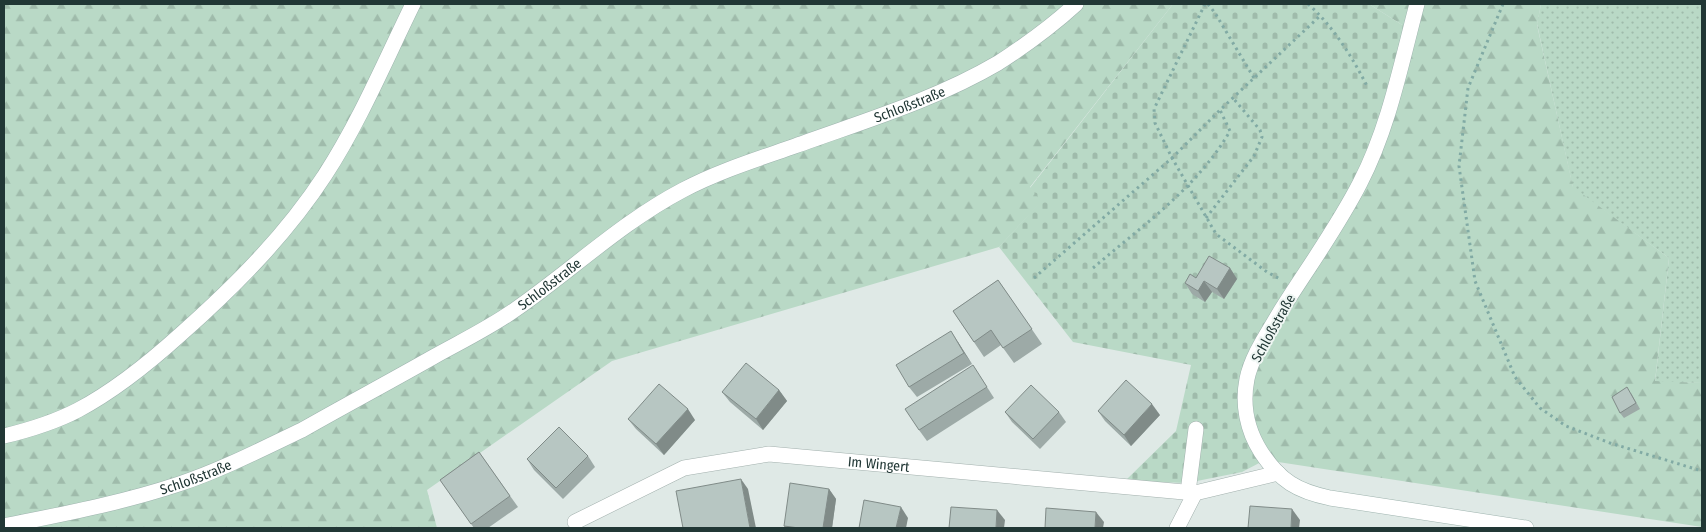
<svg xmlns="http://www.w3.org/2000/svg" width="1706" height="532" font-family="'Fira Sans Condensed',sans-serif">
  <defs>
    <pattern id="green-dots" width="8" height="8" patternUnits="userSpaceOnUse" patternTransform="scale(1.25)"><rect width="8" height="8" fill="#b9d9c6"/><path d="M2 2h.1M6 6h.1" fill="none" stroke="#9fbbab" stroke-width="1.8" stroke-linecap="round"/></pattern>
    <pattern id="forest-firs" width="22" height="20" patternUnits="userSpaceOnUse" patternTransform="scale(1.25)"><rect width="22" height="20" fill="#b9d9c6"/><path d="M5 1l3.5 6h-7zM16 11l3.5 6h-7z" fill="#9fbbab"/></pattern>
    <pattern id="cemetery-stones" width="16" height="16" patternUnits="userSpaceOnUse" patternTransform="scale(1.25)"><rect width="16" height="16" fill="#b9d9c6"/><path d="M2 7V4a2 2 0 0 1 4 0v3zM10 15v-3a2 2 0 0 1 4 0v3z" fill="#9fbbab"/></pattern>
  </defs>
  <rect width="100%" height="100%" fill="#dfe9e6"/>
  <!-- green -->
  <polygon fill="url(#green-dots)" points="1541,4 1702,4 1702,383 1655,382 1669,258 1573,188 1537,24"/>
  <!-- forest -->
  <g fill="url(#forest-firs)">
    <polygon points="4,4 1173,4 1030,187 1042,201 999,247 612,361 427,490 437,528 4,528"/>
    <polygon points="1369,4 1541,4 1537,25 1573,187 1669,258 1655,381 1702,383 1702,527 1265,460 1242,376 1407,28"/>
  </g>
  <!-- cemetery -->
  <polygon fill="url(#cemetery-stones)" points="1173,4 1369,4 1407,28 1365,161 1242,376 1265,460 1242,472 1187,483 1125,481 1176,431 1191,365 1073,342 999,247 1041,201 1030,188"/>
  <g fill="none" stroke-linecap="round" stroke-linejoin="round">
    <!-- street casing -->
    <g stroke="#a2b0ad" stroke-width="16">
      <g id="street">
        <polyline points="1188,492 1196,429"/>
        <path id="s1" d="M575,522l109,-54 85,-14 426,39"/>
        <polyline points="1177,528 1195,493 1278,473"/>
      </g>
    </g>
    <!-- secondary casing -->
    <g stroke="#9fb4af" stroke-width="16">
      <g id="secondary">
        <path d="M1417,4c-16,60 -28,123 -57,179 -23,45 -53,86 -80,129 -12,21 -28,43 -33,67 -5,25 0,51 14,73 19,29 36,39 69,46l196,30"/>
        <path d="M4,436c25,-6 51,-14 74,-26 38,-20 72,-48 103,-76 54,-48 105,-99 144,-159 35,-54 60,-114 88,-171"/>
        <path id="s2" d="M4,526c59,-12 118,-23 175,-42 42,-14 83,-35 123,-54 44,-25 89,-49 133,-74 27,-15 56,-29 81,-47 56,-39 106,-87 167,-119 36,-19 75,-31 112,-44 69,-25 140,-46 203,-83 28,-18 54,-37 78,-59"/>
      </g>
    </g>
    <!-- path -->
    <g stroke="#81aaa4" stroke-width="3" stroke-dasharray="2.5 4" stroke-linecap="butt">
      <polyline points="1205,4 1154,109 1155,123 1172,158 1220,110 1321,15"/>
      <polyline points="1208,4 1215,13 1254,78"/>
      <path d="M1308,4c25,22 45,54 60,84"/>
      <polyline points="1503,4 1468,88 1459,166 1475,281 1515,377 1540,408 1566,426 1610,443 1702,471"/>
      <polyline points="1206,218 1254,156 1262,137 1260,130 1233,98"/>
      <path d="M1093,268c49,-42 104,-80 137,-137l-10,-21"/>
      <polyline points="1034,278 1172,158 1216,234 1267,272 1280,279"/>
    </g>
    <!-- street -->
    <use href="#street" stroke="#fff" stroke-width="15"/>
    <!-- secondary -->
    <use href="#secondary" stroke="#fff" stroke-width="15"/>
  </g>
  <!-- wall -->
  <g fill="#9daaa7">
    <polygon points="1230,268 1237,279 1224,299 1212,292 1205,302 1192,294 1185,283 1196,278"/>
    <polygon points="998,280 1042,344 1014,363 1001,345 984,357 953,311"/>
    <polygon points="958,342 972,364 917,397 909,387"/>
    <polygon points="980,376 994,398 927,441 919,430"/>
    <polygon points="779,390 787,401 763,430 730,402 722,392"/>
    <polygon points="1631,393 1640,409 1624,418 1620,413"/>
    <polygon points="1098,411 1160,415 1131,446 1105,421"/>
    <polygon points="1005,412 1059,412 1066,422 1040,449 1012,422"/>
    <polygon points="628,419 695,420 664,455 636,429"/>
    <polygon points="479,452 518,507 488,528 474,528 440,480"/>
    <polygon points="588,456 595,467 563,499 534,470 527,459"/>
    <polygon points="829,489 836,499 832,528 785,528 784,526"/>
  </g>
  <!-- shaded-wall -->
  <g fill="#808b88">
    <polygon points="1230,268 1237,279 1224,299 1217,289"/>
    <polygon points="1204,281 1212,292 1205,302 1198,291"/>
    <polygon points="951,331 972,364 964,353"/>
    <polygon points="779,390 787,401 763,430 756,419"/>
    <polygon points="1152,404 1160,415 1131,446 1124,435"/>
    <polygon points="688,409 695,420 664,455 656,444"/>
    <polygon points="741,479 748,489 756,528 750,528"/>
    <polygon points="829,489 836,499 832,528 823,528"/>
    <polygon points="901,507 908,518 906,528 896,528"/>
    <polygon points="1292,509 1300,520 1299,528 1291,528"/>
    <polygon points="997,510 1005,520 1004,528 996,528"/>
    <polygon points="1096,512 1104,522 1103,528 1095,528"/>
  </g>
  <!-- building -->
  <g fill="#b7c6c2" stroke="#808b88">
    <polygon points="1209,256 1230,268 1217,289 1204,281 1198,291 1185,283 1190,274 1196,278"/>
    <polygon points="998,280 1032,329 1003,348 991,330 974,342 953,311"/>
    <polygon points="951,331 964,353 909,387 896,365"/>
    <polygon points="746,363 779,390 756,419 722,392"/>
    <polygon points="973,365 987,387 919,430 905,409"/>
    <polygon points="1126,380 1152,404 1124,435 1098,411"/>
    <polygon points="659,384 688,409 656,444 628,419"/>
    <polygon points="1031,385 1059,412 1033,439 1005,412"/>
    <polygon points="1627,387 1636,403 1620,413 1612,397"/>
    <polygon points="559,427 588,456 556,488 527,459"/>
    <polygon points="479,452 510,496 471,524 440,480"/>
    <polygon points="741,479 750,528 683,528 676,491"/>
    <polygon points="790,483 829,489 823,528 799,528 784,526"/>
    <polygon points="864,500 901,507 896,528 859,528"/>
    <polygon points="1250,506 1292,509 1291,528 1248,528"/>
    <polygon points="951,507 997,510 996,528 949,528"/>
    <polygon points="1046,508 1096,512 1095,528 1045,528"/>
  </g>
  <g text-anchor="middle" stroke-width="4" stroke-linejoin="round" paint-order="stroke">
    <!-- street labels -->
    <g font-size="14" fill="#213735" stroke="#eff6f3">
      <text dy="5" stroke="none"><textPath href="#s2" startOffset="1008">Schloßstraße</textPath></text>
      <text dy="5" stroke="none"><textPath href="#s2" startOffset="602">Schloßstraße</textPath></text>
      <text transform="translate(1273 328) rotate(-61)" y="5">Schloßstraße</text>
      <text dy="5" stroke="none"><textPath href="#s1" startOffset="318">Im Wingert</textPath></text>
      <text dy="5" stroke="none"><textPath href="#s2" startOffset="198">Schloßstraße</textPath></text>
    </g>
  </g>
  <!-- border -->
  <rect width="1706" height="532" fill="none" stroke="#213735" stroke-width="10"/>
</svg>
